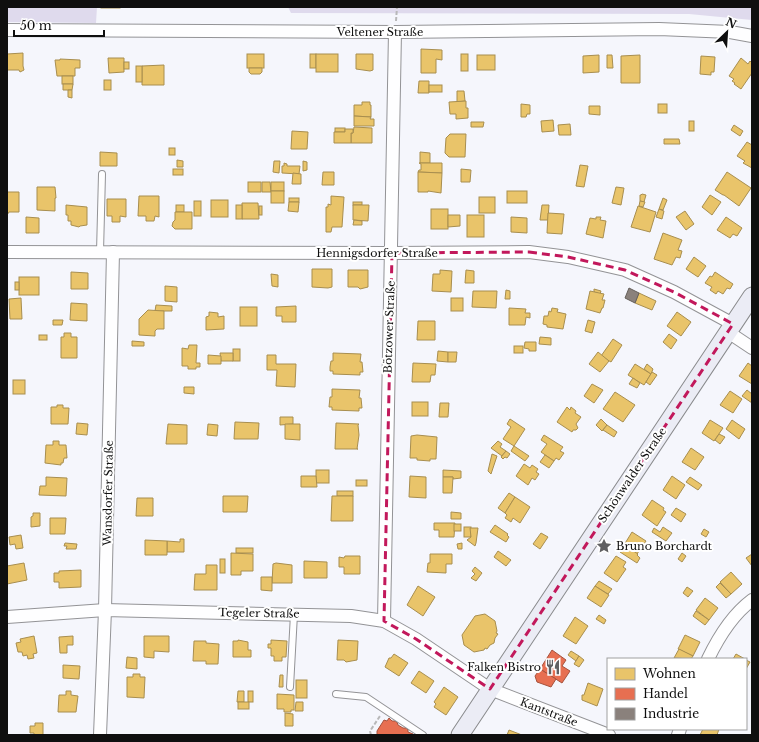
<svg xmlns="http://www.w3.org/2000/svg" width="759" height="742" font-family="'Libre Baskerville',serif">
  <rect width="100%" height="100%" fill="#f5f6fc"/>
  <!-- cemetery -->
  <g fill="#dfdaed">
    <polygon points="7,7 97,7 96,23 7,22"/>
    <polygon points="288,7 752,7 752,20 689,14 291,13"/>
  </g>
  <!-- homes -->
  <g fill="#e9c46a" stroke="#a88e4f">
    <rect x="101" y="7" width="19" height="1"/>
    <polygon points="421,49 442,50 442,60 436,59 436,73 421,73"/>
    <polygon points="23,53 23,66 24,70 20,72 19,70 7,70 7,54"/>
    <rect x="247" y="54" width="17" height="14"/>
    <rect x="310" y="54" width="6" height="14"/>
    <rect x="316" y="54" width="22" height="18"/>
    <polygon points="356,54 373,54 373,70 370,71 356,69"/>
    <rect x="461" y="54" width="7" height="17"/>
    <rect x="477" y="55" width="18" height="15"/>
    <polygon points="599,55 599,72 583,73 583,56"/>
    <polygon points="607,55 612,55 613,68 607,68"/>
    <polygon points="640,55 640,83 621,83 621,56"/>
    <polygon points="701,56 715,57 714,72 711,72 711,75 700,74"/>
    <polygon points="108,58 124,58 124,72 109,73"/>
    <polygon points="741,58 748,64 750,61 752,63 752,73 741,89 734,84 735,83 732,81 734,79 729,76"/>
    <polygon points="60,59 80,60 80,68 75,68 75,76 57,76 55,60 60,60"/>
    <rect x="124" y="62" width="5" height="7"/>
    <polygon points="164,65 164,85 142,85 142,66"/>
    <rect x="136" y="66" width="6" height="16"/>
    <polygon points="249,68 262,68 262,72 260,74 251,74 249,72"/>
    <rect x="62" y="76" width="11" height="8"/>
    <rect x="104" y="80" width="7" height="10"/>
    <polygon points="419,81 429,81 429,93 418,93"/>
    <polygon points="63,84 73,84 72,90 63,90"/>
    <rect x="429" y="85" width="13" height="7"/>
    <polygon points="68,90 72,90 72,98 68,97"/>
    <polygon points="457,91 464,91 465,101 457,102"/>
    <polygon points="466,101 466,108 468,108 468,118 456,119 456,114 450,114 449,102"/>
    <polygon points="362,102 370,102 370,105 371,105 371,117 354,116 354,105 362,105"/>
    <polygon points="521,104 530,105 530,114 527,114 526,117 521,117"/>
    <rect x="658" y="104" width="9" height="9"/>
    <polygon points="589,106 600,106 600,115 589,114"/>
    <polygon points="354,116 371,117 370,119 374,119 374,126 354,126"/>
    <polygon points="553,120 554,131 542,132 541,121"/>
    <rect x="689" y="121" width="5" height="10"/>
    <polygon points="471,122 484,122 483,127 471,127"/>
    <polygon points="570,124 571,135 559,135 558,125"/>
    <polygon points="734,125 743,131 740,136 731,130"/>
    <polygon points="354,127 372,128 372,143 351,143 351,133 353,133"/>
    <rect x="335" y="128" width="10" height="4"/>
    <polygon points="345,129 353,129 353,133 351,133 351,143 334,143 334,132 345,132"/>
    <polygon points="292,131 308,132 307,149 291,149"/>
    <polygon points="450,134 466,134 465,157 449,157 445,153 446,138"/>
    <polygon points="664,139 679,139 680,144 664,144"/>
    <polygon points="747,142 752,145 752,168 743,163 745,161 737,156"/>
    <rect x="169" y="148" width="6" height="7"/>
    <polygon points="100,152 117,153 117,166 100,166"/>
    <polygon points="420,152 430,153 430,163 420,163"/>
    <polygon points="177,160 183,161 183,167 177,167"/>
    <polygon points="274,161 280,161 279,173 273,172"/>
    <polygon points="303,161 307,162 307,170 303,171"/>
    <polygon points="284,163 287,164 287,166 300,166 299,174 282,173 282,166 284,166"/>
    <polygon points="419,163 442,163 442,173 418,172 419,170 421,170 421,164"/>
    <polygon points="580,165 588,166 584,187 576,186"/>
    <rect x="173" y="169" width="10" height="6"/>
    <polygon points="461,169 471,170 470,182 461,182"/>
    <polygon points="323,172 334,172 334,185 322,185"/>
    <polygon points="418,172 442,173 441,193 428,191 428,192 418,192"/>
    <polygon points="727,172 751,188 739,206 724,195 723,195 715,190"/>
    <polygon points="293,173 301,174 301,184 292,184"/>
    <rect x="248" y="182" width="13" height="10"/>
    <polygon points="262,182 270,182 271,192 262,192"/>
    <rect x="271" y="182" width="13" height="9"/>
    <polygon points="37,187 55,187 56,198 55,198 55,211 37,210"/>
    <polygon points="616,187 624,188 621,205 612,203"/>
    <rect x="271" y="191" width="13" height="12"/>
    <rect x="507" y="191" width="20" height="12"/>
    <polygon points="7,192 19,192 19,212 9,212 7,215"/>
    <polygon points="642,194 646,195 644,202 640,201 640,195 641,195"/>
    <polygon points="710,195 721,202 712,215 702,207"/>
    <polygon points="139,196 159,196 159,217 155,216 154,221 146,221 146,216 138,216"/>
    <polygon points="331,196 344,197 342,227 332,227 331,232 326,232 326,207 328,207 328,204 331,205"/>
    <rect x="479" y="197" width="16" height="16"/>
    <rect x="289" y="198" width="10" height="4"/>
    <polygon points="663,198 667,200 663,210 659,209"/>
    <polygon points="107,199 126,199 126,217 120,216 120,222 112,222 112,216 107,216"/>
    <rect x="211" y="200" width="17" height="17"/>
    <rect x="194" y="201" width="7" height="15"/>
    <polygon points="640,201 645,202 643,207 639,206"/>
    <polygon points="289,202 299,202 298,212 288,211"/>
    <rect x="353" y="202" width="9" height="3"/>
    <polygon points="242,203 258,203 259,219 242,219"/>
    <polygon points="66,205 87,207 87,225 80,226 79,227 71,225 71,221 68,221 68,215 66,215"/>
    <rect x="176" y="205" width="8" height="7"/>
    <rect x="236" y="205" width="6" height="14"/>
    <polygon points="353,205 369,205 368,221 353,220"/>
    <polygon points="542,205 549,205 548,220 540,220"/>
    <rect x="259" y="206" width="3" height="9"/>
    <polygon points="638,206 656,212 650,232 631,227"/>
    <rect x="431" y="209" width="17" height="20"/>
    <polygon points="659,209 664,211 662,219 656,217"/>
    <polygon points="685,211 694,224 686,230 676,217"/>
    <polygon points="175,212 192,212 192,229 175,229 172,226 173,222 175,220"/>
    <polygon points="548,213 564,214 562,234 547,233"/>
    <polygon points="448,215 460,215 460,226 448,227"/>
    <rect x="467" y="215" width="17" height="22"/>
    <polygon points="26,217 39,218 39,233 26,233"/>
    <polygon points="511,217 527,218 527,233 511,232"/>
    <polygon points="596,217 601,217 600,220 606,221 603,238 586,234 590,218 596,219"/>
    <polygon points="726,217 742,228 737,236 733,234 730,238 717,230"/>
    <polygon points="354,220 362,221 362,225 353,225"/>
    <polygon points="663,233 682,240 678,250 682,251 680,258 676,257 672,265 654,259"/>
    <polygon points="694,257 706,266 698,277 686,269"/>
    <polygon points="312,269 332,269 332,287 328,288 312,287"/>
    <polygon points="348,270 368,270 368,287 360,289 358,287 348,287"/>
    <polygon points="440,270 452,271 451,292 432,291 433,274 440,274"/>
    <polygon points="466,270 474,271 474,283 465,283"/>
    <polygon points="71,272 88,273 88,289 71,289"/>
    <polygon points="715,272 733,284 730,289 727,288 723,294 718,291 716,294 710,290 712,287 705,283 710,276 712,277"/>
    <polygon points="271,274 278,275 278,287 272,286"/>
    <rect x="19" y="277" width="20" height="18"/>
    <rect x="15" y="282" width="4" height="8"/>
    <polygon points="165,286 177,287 177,302 165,301"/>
    <polygon points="594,289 601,291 600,294 594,292"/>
    <polygon points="506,290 510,291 510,299 505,299"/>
    <polygon points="473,291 497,291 496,308 472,307"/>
    <polygon points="590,291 604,294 602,300 605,300 603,308 602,308 600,313 586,309"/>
    <polygon points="639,293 656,301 652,310 635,303"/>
    <polygon points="21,298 22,319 10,319 9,299"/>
    <rect x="451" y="298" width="12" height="13"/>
    <polygon points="71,303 87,304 87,321 70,320"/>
    <polygon points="156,305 172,306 172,311 155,311"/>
    <polygon points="296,306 296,322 282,322 282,316 276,316 276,307"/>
    <rect x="240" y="307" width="17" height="19"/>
    <polygon points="509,308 526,309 525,313 530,313 530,318 526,317 525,325 509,325"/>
    <polygon points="552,308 558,309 557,312 566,314 563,329 547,327 547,325 543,324 544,316 548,316 549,311 551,312"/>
    <polygon points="148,310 164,311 164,329 157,329 155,331 155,336 139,335 139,319"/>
    <polygon points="209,312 218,313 218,317 224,316 224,329 206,330 206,317 209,316"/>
    <polygon points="677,312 691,322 681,336 667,326"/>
    <polygon points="53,320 63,320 62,325 53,325"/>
    <polygon points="588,320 595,322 592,333 585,331"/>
    <polygon points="418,321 435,321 435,340 417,340"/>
    <polygon points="64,333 71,333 71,337 77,337 77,358 61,358 61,337 64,337"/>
    <polygon points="669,334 677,340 671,349 663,342"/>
    <rect x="39" y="335" width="8" height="5"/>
    <polygon points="540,337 551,338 551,345 539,344"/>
    <polygon points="613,339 622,345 611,362 601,356"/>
    <polygon points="132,341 144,342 144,346 132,346"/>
    <polygon points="525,342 536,342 536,351 529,351 529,349 524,348"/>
    <polygon points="189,345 197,345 196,363 200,363 200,367 196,367 196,369 188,369 188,366 182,366 182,348 188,349"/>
    <rect x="514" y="346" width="9" height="7"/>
    <rect x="233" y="349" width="7" height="12"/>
    <polygon points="438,351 448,352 448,362 437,361"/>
    <polygon points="448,352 457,352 456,362 448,362"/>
    <polygon points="598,352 609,361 600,372 589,364"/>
    <polygon points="220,353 233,353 233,361 221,361"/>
    <polygon points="333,353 361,354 360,362 362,362 363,372 360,372 360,375 333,374 333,371 330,371 330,367 331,361 333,361"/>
    <polygon points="208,355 221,356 221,364 208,364"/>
    <polygon points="267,355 276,355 276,364 296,364 295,387 276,386 277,370 267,370"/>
    <polygon points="413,363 436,364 435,375 431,375 430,382 412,382"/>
    <polygon points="748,363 752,366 752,384 739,376"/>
    <polygon points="635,364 651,374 644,385 628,375"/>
    <polygon points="647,364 653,369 651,374 644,369"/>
    <polygon points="652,372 657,375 650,385 646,382"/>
    <polygon points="633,378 640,383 637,388 629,384"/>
    <rect x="13" y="380" width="12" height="14"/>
    <polygon points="592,384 603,390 594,403 584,396"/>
    <polygon points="184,387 194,387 194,394 184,393"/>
    <polygon points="332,389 360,390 359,398 361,398 362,408 359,408 359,411 332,410 332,407 329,407 330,397 332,397"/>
    <polygon points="747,390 752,394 752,403 742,396"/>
    <polygon points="730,391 742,399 733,413 720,405"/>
    <polygon points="615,392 635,405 623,422 603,409"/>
    <rect x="412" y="402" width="16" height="14"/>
    <polygon points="440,403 449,403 448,417 439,417"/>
    <polygon points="57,405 63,405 63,408 69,408 68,424 51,424 51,407 57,407"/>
    <polygon points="567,407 570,410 571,407 576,411 575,413 581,417 576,424 578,428 576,430 573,430 572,432 557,422"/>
    <polygon points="280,417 293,417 293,424 280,425"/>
    <polygon points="510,419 525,429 514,446 503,439 511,427 507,424"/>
    <polygon points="601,419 607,425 602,431 596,425"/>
    <polygon points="710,420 723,428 714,441 702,433"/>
    <polygon points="732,420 745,429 739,439 726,429"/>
    <polygon points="235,422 259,423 258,439 234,439"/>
    <polygon points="77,423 88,424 87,435 76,434"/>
    <polygon points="336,423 359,424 358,425 359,435 357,449 358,449 335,449"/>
    <polygon points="168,424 187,425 187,444 166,444"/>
    <polygon points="208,424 218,425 217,436 207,435"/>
    <polygon points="285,424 300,424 300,440 285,439"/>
    <polygon points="607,425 617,432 614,437 603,430"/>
    <polygon points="719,434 725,437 720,444 715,440"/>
    <polygon points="417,435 437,437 436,459 430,459 430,461 417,460 417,458 410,458 411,436"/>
    <polygon points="544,435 563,447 560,451 564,453 559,460 556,458 554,461 541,452 547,444 541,440"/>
    <polygon points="53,441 59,441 59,445 66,445 67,458 64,458 63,463 61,463 61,465 45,463 46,445 53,445"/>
    <polygon points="498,441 502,444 500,447 506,451 502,456 491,448"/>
    <polygon points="514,446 529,456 525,461 511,451"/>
    <polygon points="691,448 704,457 695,470 682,462"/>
    <polygon points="506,451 510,454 507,458 505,457 503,459 501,457"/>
    <polygon points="492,454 497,456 491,474 488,471"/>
    <polygon points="545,455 554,461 549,468 540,462"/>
    <polygon points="524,464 530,468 532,465 538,469 536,472 539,474 535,480 532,478 528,485 516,476"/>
    <rect x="316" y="470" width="13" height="13"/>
    <polygon points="443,470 461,471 461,478 453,479 453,477 443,477"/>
    <polygon points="301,476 316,476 317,487 301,487"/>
    <polygon points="410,476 426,477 426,498 409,497"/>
    <polygon points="672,476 685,485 676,499 663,490"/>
    <polygon points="46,477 67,478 66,496 39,495 40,486 46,486"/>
    <polygon points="443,477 453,477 452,493 443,493"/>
    <polygon points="690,477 702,485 698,490 686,482"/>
    <rect x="356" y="480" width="11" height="6"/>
    <rect x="337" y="491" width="16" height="5"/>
    <polygon points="509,493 515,497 505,513 498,508"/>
    <polygon points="223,496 248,496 247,512 223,512"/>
    <polygon points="332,496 353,496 353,521 331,521"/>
    <polygon points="515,497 530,507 520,523 513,518 511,522 505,518 507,515 505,513"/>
    <polygon points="137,498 153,498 153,516 136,516"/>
    <polygon points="652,500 664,508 663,510 666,512 657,526 642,515"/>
    <polygon points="676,508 686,514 681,522 671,515"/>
    <polygon points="451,512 461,513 461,519 451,519"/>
    <polygon points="33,513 40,513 40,526 31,527 31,517 33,516"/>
    <polygon points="50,518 66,518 65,534 50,534"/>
    <polygon points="434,523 455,523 454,537 439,537 439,530 434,530"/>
    <rect x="454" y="524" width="7" height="7"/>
    <polygon points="495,525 508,534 507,535 509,537 506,542 490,532"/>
    <rect x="464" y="527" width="7" height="10"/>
    <polygon points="663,527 672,533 666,541 652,532 654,528 660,532"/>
    <polygon points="470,528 478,528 476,543 475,546 467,540 471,537"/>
    <polygon points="704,529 709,532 706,537 701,534"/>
    <polygon points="632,532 646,541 637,554 624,545"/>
    <polygon points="541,533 548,537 540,549 533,544"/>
    <polygon points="21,535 23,548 16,549 15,544 10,545 9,537"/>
    <polygon points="180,539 184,539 184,552 167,552 167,541 180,542"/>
    <polygon points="145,540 167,541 167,555 145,555"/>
    <polygon points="65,543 77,544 76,549 66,549 67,546 64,546"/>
    <polygon points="462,543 462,549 458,549 457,544"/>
    <polygon points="624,545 638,554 637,555 640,558 637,563 620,552"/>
    <rect x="236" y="548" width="17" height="5"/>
    <polygon points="498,551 511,560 506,566 494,557"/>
    <polygon points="231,553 253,554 253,571 241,571 241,575 231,575"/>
    <polygon points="682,553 686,556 682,562 678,559"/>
    <polygon points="430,554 452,554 452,564 446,564 446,573 427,572 428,563 430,563"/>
    <polygon points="752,554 752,566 746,558"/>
    <polygon points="345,556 360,556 360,574 344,574 344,567 339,567 339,557 344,558"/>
    <polygon points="616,556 626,562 623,567 626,569 617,582 604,573"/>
    <rect x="220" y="559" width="5" height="14"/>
    <polygon points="304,561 327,562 327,578 304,578"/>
    <polygon points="24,563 27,580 7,584 7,566"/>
    <polygon points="276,563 292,565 292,583 272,583 273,564"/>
    <polygon points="206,565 217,565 217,590 194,590 195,574 206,574"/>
    <polygon points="475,567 482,573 476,581 471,578 475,574 472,571"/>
    <polygon points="81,570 81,587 59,588 59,582 54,582 54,573 59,573 59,571"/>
    <polygon points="731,572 742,584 731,594 720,582"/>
    <polygon points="261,577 272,577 272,591 261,590"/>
    <polygon points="599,581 612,589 608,594 595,586"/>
    <polygon points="720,583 731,594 726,598 716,587"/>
    <polygon points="418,586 435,597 423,616 407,605"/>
    <polygon points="595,586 609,595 601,607 587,598"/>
    <polygon points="687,587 693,591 688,597 683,593"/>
    <polygon points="705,598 718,608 709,620 696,610"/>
    <polygon points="696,611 709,620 705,625 693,616"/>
    <polygon points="485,614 495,621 497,631 496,633 498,634 495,638 494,643 490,645 487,649 485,648 484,650 474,652 464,645 462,635 475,616"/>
    <polygon points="599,615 606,620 604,624 596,619"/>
    <polygon points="575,617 588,626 576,644 563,636"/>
    <polygon points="685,635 700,642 693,656 678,649"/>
    <polygon points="34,636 37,653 33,654 34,658 28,659 27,655 23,656 22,652 18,652 16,643 21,642 20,639"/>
    <polygon points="73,636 73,645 67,645 67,653 60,653 59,637"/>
    <polygon points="144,636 169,636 169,652 154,651 154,658 144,657"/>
    <polygon points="238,640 248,642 248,650 251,650 251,657 233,657 233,641 238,641"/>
    <polygon points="271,640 287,641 286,657 282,657 282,661 274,661 274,656 271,656 271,648 268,648 268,644 271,644"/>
    <polygon points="338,640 358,641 357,660 346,662 344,660 337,660"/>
    <polygon points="194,641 206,641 206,643 219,644 218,664 206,664 206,661 193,661"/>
    <polygon points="679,649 693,656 691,659 674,658"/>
    <polygon points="571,651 579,656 576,661 568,655"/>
    <polygon points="394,654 408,663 399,676 385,667 389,658 391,658"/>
    <polygon points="736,654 745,659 733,659"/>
    <polygon points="579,656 584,660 579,667 574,664"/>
    <polygon points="127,657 137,658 137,669 126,668"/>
    <polygon points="746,660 750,662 746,669"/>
    <polygon points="63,665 80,666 79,679 63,678"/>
    <polygon points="419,671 434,681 426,693 411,683"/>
    <polygon points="133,674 140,674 140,677 145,677 144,698 127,697 127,677 133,677"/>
    <polygon points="280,675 283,675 283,687 279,687"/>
    <rect x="296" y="680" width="11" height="18"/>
    <polygon points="588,683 603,689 597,706 582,700 582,695 584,695"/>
    <polygon points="444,687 458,697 446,715 434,707 436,704 434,702"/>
    <polygon points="66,691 71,691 71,695 78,696 76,712 58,712 59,695 66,695"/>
    <polygon points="238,691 244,691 244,702 237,702"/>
    <rect x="248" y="691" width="5" height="11"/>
    <polygon points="277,694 294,695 294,710 291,710 291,712 284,712 284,709 277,709"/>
    <rect x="238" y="702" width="11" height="7"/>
    <polygon points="296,702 303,702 303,711 295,711"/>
    <polygon points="285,713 293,714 293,726 285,726"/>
    <polygon points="35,723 43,723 43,735 54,735 34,735 34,733 30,733 30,726 35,726"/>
    <polygon points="703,729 719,729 717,735 700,735"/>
    <polygon points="509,730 522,735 507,735"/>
  </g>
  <!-- shops -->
  <g fill="#e76f51" stroke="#a6523d">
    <polygon points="552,650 566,660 562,666 570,671 562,683 540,669"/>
    <polygon points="540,669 556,679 551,687 537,682 535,676"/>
    <polygon points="389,718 392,721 395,721 397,722 398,725 403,728 406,728 408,730 408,732 413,734 412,735 377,735 377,731 384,720 387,721"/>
  </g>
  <!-- industry -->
  <polygon fill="#8a817c" stroke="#655f5b" points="629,288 639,293 635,303 625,298"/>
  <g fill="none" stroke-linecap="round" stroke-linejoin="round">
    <!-- lane casing -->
    <g stroke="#939396" stroke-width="8">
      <g id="lane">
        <polyline points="100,252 102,174"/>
        <polyline points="290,687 294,614"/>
        <polyline points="336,694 366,697 423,735"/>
      </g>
    </g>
    <!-- street casing -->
    <g stroke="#939396" stroke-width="14">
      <g id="street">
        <polyline points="7,30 395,32 659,29 730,32 752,36"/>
        <polyline points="7,252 392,253 529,252 568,257 625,270 674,292 733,324"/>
        <polyline points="728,332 752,348"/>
        <polyline points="7,617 105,610 351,616 384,621 416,639 490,689 609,735"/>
        <polyline points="384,621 395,32"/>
        <path d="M708,659c11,-23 24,-44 44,-59"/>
        <polyline points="100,735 105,610 113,252"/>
        <polyline points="678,735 680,729"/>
      </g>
    </g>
    <!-- secondary casing -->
    <g stroke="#898a8c" stroke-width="19">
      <polyline id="secondary" points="460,735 752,296"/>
    </g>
    <!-- path -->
    <g stroke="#b8b8b9" stroke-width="2" stroke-dasharray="4 2" stroke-linecap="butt">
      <polyline points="396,21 397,7"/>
      <polyline points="371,735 370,731 380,716"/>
    </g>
    <!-- lane -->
    <use href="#lane" stroke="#fefeff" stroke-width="6"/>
    <!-- street -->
    <use href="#street" stroke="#fefeff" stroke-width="12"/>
    <!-- secondary -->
    <use href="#secondary" stroke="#ebecf5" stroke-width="17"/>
  </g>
  <!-- marked area -->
  <path fill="none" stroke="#c2185b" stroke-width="3" stroke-dasharray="8 5" stroke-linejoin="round" d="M529,252l39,5 57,13 49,22 59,32 -243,365 -74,-50 -32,-18 8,-368z"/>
  <!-- icons -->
  <defs>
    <g id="sight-bare" transform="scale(1.2)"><path d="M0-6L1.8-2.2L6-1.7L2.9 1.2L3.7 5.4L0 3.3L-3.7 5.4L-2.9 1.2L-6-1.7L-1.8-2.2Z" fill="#606062" stroke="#fff" stroke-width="2.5" paint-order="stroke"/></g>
    <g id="restaurant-bare" transform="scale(1.2)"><path d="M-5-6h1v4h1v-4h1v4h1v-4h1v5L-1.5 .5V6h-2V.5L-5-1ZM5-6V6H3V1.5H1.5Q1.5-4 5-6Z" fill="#606062" stroke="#fff" stroke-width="2.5" paint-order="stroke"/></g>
  </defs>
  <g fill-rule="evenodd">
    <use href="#sight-bare" x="604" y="546"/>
    <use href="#restaurant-bare" x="553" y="667"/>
  </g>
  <g text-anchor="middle" stroke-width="4" stroke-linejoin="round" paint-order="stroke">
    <!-- street labels -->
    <g font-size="11" fill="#0f0f0f" stroke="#fff">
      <text x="380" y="36">Veltener Straße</text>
      <text x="377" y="257">Hennigsdorfer Straße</text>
      <text transform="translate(389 327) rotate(-88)" y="4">Bötzower Straße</text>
      <text transform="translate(632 475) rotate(-56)" y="4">Schönwalder Straße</text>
      <text transform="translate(108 493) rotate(-89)" y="4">Wansdorfer Straße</text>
      <text transform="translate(259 613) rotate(1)" y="4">Tegeler Straße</text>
      <text transform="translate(549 712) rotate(21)" y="4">Kantstraße</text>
    </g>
    <!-- poi labels -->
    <g font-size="11" fill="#0f0f0f" stroke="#fff" text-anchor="start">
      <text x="616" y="550">Bruno Borchardt</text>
      <text x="541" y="671" text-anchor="end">Falken Bistro</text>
    </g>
  </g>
  <!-- border -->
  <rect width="759" height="742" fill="none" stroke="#0f0f0f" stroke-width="16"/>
  <!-- legend -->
  <rect x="607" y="658" width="140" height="72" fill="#ffffff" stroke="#9f9f9f"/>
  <rect x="615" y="668" width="20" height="12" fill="#e9c46a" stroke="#9f9f9f"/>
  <text x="643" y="678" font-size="12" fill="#0f0f0f">Wohnen</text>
  <rect x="615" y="688" width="20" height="12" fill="#e76f51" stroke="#9f9f9f"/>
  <text x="643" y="698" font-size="12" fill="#0f0f0f">Handel</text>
  <rect x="615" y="708" width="20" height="12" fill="#8a817c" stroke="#9f9f9f"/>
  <text x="643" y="718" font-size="12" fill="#0f0f0f">Industrie</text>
  <!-- north arrow -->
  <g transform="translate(727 32) rotate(25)" stroke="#ffffff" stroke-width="3" paint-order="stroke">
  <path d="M0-3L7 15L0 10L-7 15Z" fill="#0f0f0f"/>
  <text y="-6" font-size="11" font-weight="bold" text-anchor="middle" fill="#0f0f0f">N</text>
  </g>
  <!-- scale -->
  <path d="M14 30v6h90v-6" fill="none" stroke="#0f0f0f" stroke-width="2"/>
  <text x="20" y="30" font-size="12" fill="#0f0f0f" stroke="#ffffff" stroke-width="3" paint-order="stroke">50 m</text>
</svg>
